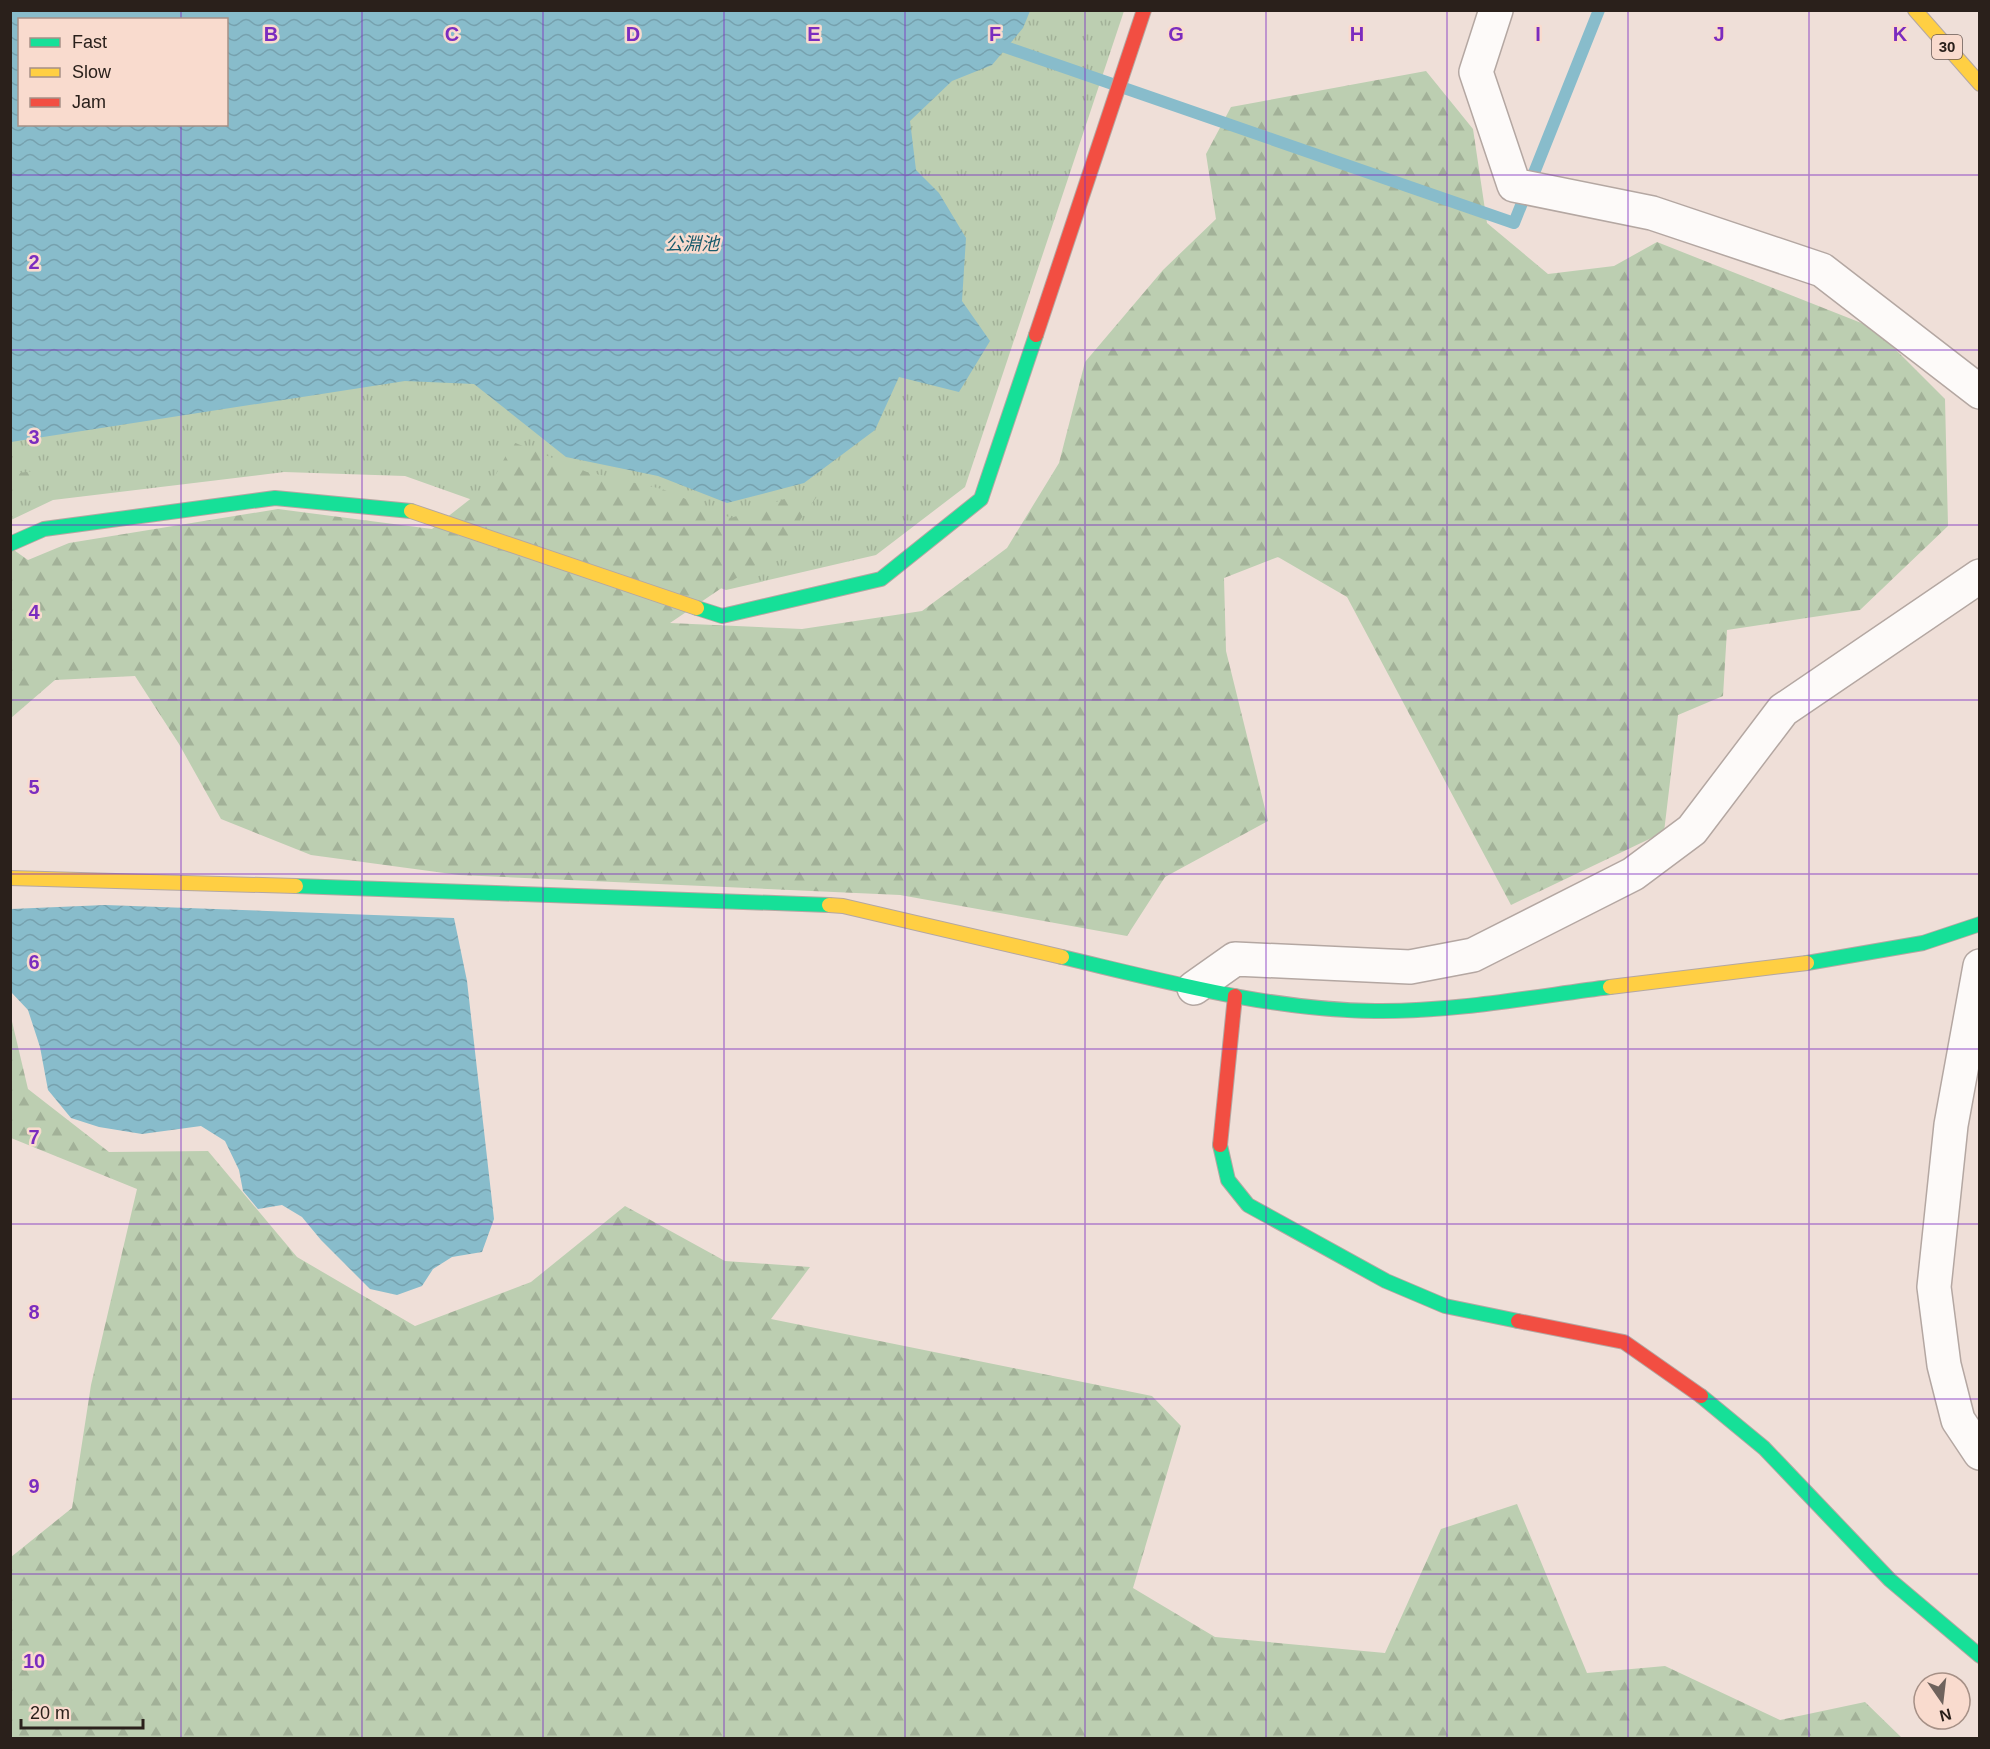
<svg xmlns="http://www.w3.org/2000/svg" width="1990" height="1749" font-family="Helvetica,'Noto Sans JP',sans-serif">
  <defs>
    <pattern id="grass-tufts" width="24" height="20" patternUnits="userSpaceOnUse" patternTransform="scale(1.5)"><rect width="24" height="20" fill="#bcceb1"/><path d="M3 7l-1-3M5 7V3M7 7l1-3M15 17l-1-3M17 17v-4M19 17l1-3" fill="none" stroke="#a2b198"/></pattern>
    <pattern id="forest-firs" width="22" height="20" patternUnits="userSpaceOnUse" patternTransform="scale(1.5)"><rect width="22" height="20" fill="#bcceb1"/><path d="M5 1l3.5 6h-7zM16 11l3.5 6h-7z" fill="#a2b198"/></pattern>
    <pattern id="water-waves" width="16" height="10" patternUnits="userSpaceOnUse" patternTransform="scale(1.5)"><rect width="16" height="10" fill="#88bccb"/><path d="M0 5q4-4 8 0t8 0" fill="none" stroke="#76a1ae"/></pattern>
  </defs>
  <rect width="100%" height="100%" fill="#efdfd8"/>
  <!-- grass -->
  <path fill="url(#grass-tufts)" fill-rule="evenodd" d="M10,11h1114l-159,476 -89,68 -150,35 -321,-114 -121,-4 -231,28 -42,20zM20,20h206v104h-206z"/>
  <!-- forest -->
  <g fill="url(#forest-firs)">
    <polygon points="1426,71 1473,129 1487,223 1548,274 1614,266 1657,242 1874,328 1945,399 1948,526 1860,610 1727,630 1723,696 1678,715 1664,832 1511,905 1347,597 1278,557 1224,578 1226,651 1268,821 1165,877 1127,936 900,895 459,875 311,855 221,819 179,744 135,676 55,680 11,718 11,548 28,560 69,543 278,509 432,529 492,482 513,442 587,472 662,489 731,518 826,484 779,549 670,623 802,629 922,611 1007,548 1059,463 1085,362 1163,270 1216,219 1206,154 1231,107"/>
    <polygon points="34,471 11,507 11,474"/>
    <polygon points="10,1013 28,1089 109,1152 208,1151 297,1257 415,1326 531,1282 625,1206 725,1261 810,1267 771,1319 1152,1396 1181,1426 1133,1588 1215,1637 1385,1653 1441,1529 1517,1504 1587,1673 1665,1666 1780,1720 1865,1702 1902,1738 11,1738 11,1557 72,1508 91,1385 137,1189 11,1138"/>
  </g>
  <!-- water -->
  <g fill="url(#water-waves)" fill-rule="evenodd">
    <path d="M11,10l1019,1 -7,17 -31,37 -40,16 -42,40 6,49 23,23 27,45 -4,63 28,40 -31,51 -60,-15 -24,53 -71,53 -77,20 -69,-27 -92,-19 -92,-73 -69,-3 -394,61zM20,20h206v104h-206z"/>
    <polygon points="105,905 454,918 467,981 494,1219 482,1252 452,1257 433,1269 422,1286 397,1295 370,1289 321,1240 302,1217 282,1205 258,1209 243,1191 239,1170 225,1141 201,1126 142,1134 99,1127 71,1118 48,1090 40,1047 28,1010 11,992 11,909"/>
  </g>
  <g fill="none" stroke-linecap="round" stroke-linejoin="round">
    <!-- stream -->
    <polyline stroke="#88bccb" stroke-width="12" points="991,42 1514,223 1599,10"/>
    <!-- street casing -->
    <g stroke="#b4a7a2" stroke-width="36">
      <g id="street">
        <polyline points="1496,10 1476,72 1514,185 1652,213 1822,270 1980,392"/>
        <polyline points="1980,966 1951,1125 1934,1287 1944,1365 1958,1420 1980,1453"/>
        <polyline points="1194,988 1235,959 1410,967 1473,955 1633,874 1692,830 1783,710 1980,576"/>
      </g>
    </g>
    <!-- fast casing -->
    <g stroke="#b4a7a2" stroke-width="16">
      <g id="fast">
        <polyline points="10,544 44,529 275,498 411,511"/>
        <polyline points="697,608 722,616 881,579 981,499 1036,335"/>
        <polyline points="296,886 829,905"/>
        <path d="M1062,957c102,24 207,53 313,54 78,1 157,-14 235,-24"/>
        <polyline points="1807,963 1923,943 1980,924"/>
        <polyline points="1220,1145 1228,1180 1248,1205 1386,1281 1445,1306 1518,1321"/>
        <polyline points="1701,1396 1764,1448 1890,1580 1980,1656"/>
      </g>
    </g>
    <!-- slow casing -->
    <g stroke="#b4a7a2" stroke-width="16">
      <g id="slow">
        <polyline points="1915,10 1980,84"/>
        <polyline points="411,511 697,608"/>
        <polyline points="10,878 296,886"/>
        <polyline points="829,905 843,906 1062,957"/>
        <polyline points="1610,987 1807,963"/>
      </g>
    </g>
    <!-- jam casing -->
    <g stroke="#b4a7a2" stroke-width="16">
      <g id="jam">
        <polyline points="1036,335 1144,10"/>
        <polyline points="1220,1145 1235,996"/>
        <polyline points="1518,1321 1624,1342 1701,1396"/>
      </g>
    </g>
    <!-- street -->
    <use href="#street" stroke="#fdfaf9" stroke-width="33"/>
    <!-- fast -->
    <use href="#fast" stroke="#16e098" stroke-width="14"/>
    <!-- slow -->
    <use href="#slow" stroke="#ffcf43" stroke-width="14"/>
    <!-- jam -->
    <use href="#jam" stroke="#f24e42" stroke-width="14"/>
  </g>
  <!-- grid -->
  <path fill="none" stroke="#7b2cbf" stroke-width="1.5" stroke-opacity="0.55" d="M181,10v10M362,10v1728M543,10v1728M724,10v1728M905,10v1728M1085,10v1728M1266,10v1728M1447,10v1728M1628,10v1728M1809,10v1728M181,124v1614M10,175h1970M10,350h1970M10,525h1970M10,700h1970M10,874h1970M10,1049h1970M10,1224h1970M10,1399h1970M10,1574h1970"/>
  <g text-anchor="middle" stroke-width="5" stroke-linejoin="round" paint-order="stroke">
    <!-- shield labels -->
    <rect fill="#f9dbce" stroke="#685851" stroke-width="1.5" x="1932" y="35" width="30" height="24" rx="4.5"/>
    <g font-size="15" font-weight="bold" fill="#2a201b">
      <text x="1947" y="52">30</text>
    </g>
    <!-- water labels -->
    <g font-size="18" font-style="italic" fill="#185b6c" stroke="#f9dbce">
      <text x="692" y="250">公淵池</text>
    </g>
  </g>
  <g font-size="20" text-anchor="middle" font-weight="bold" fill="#7b2cbf" stroke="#f9dbce" stroke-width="5" stroke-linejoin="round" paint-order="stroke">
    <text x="271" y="41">B</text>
    <text x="452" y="41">C</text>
    <text x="633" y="41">D</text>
    <text x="814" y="41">E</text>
    <text x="995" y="41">F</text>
    <text x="1176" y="41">G</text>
    <text x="1357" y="41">H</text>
    <text x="1538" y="41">I</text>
    <text x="1719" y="41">J</text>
    <text x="1900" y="41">K</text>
    <text x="34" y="269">2</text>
    <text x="34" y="444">3</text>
    <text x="34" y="619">4</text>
    <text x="34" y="794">5</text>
    <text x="34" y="969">6</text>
    <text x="34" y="1144">7</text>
    <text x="34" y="1319">8</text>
    <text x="34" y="1493">9</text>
    <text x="34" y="1668">10</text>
  </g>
  <!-- border -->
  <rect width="1990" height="1749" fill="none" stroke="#2a201b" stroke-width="24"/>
  <!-- legend -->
  <rect x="18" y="18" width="210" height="108" fill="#f9dbce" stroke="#a69086" stroke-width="1.5"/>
  <rect x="30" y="38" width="30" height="9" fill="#16e098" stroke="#a69086" stroke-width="1.5"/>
  <text x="72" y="48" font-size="18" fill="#2a201b">Fast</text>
  <rect x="30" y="68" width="30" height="9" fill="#ffcf43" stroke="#a69086" stroke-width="1.5"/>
  <text x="72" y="78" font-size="18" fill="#2a201b">Slow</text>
  <rect x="30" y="98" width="30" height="9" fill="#f24e42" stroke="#a69086" stroke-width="1.5"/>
  <text x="72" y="108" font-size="18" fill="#2a201b">Jam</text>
  <!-- north arrow -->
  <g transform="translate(1942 1701) rotate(166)"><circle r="28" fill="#f9dbce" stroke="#a69086" stroke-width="1.5"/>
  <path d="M0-4.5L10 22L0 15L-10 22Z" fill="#6f635d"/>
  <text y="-9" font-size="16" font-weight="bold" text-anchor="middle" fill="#2a201b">N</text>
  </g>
  <!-- scale -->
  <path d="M21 1719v9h122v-9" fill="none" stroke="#2a201b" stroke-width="3"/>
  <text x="30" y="1719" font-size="18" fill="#2a201b" stroke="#f9dbce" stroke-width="4.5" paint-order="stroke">20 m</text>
</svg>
